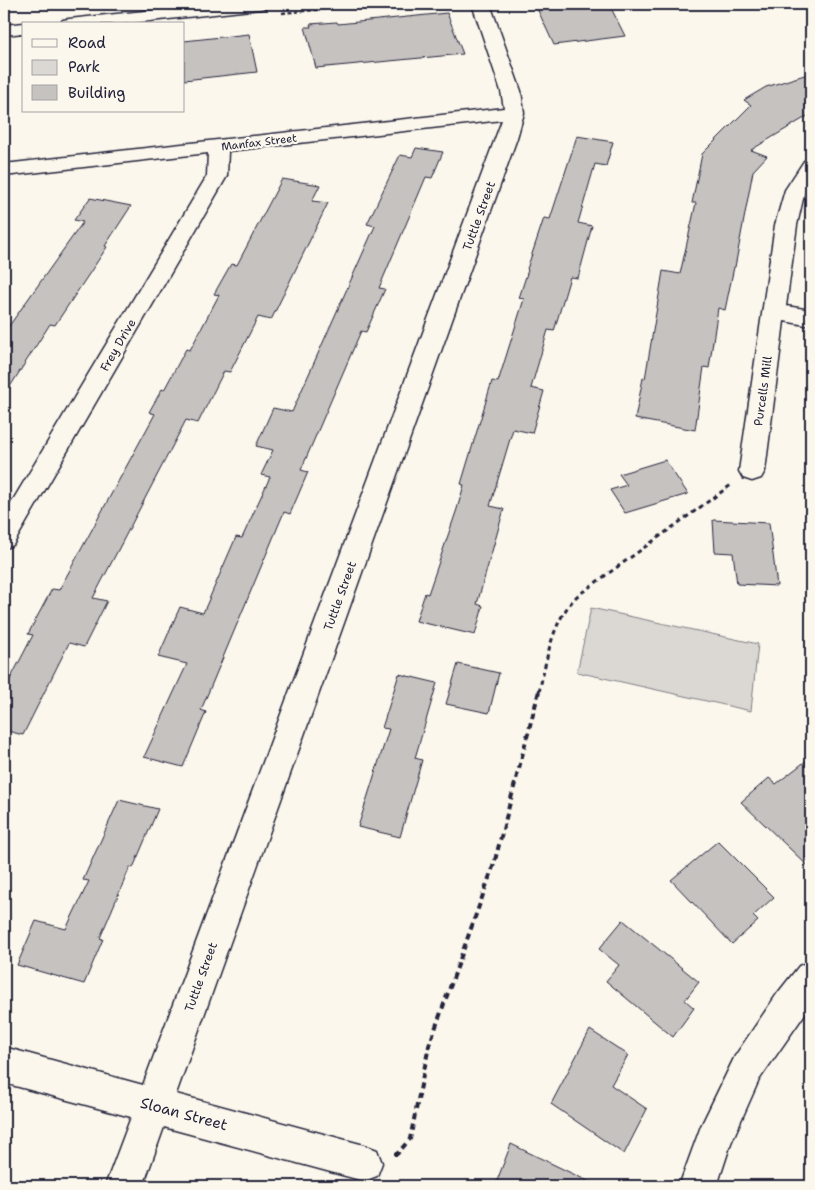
<svg xmlns="http://www.w3.org/2000/svg" width="815" height="1190" font-family="'Shantell Sans',sans-serif">
  <rect width="100%" height="100%" fill="#fbf7ec"/>
  <filter id="ink" filterUnits="userSpaceOnUse"><feTurbulence type="fractalNoise" baseFrequency=".02" numOctaves="2"/><feDisplacementMap in="SourceGraphic" scale="10" xChannelSelector="R" yChannelSelector="G"/><feConvolveMatrix kernelMatrix="1 2 1 2 8 2 1 2 1" color-interpolation-filters="sRGB"/></filter>
  <g filter="url(#ink)">
    <!-- green -->
    <polygon fill="#dbd8d3" stroke="#7e7d87" points="591,608 758,644 751,711 577,672"/>
    <!-- building -->
    <g fill="#c6c2c0" stroke="#22223b">
      <polygon points="535,4 609,4 625,36 554,45"/>
      <polygon points="447,13 463,54 316,68 305,27 311,27 310,24 337,22 338,24"/>
      <polygon points="249,34 257,72 184,80 184,41"/>
      <polygon points="811,73 811,114 751,150 767,156 753,171 735,267 734,267 725,310 718,308 709,368 704,367 695,430 635,419 643,378 645,379 663,271 680,274 696,203 692,203 702,154 751,105 744,100 766,87"/>
      <polygon points="577,136 613,142 606,166 595,164 578,223 592,226 578,278 570,277 554,331 548,330 531,388 544,391 532,433 513,429 490,506 504,509 477,604 483,606 475,635 416,621 425,593 428,594 457,509 464,485 461,484 492,381 498,382 524,299 519,298 528,270 527,269 544,218 550,219"/>
      <polygon points="416,148 443,152 432,178 426,177 379,288 385,289 366,332 361,331 301,470 308,472 290,514 284,512 201,710 206,712 183,767 144,757 187,664 158,657 180,607 203,613 236,537 242,538 270,477 261,475 273,450 256,446 273,408 292,412 375,226 367,224 400,155 412,157"/>
      <polygon points="282,179 320,185 312,201 328,203 271,320 258,317 230,372 224,371 198,423 186,420 93,598 107,601 84,647 69,643 23,735 4,730 4,691 33,635 28,634 52,589 59,590 155,414 149,412 162,389 164,390 186,349 190,350 219,295 214,294 231,264 237,265"/>
      <polygon points="90,198 131,206 105,246 107,247 55,325 50,324 4,396 4,333 83,222 74,220"/>
      <polygon points="665,460 688,494 625,513 610,490 627,485 619,474"/>
      <polygon points="713,520 769,523 777,586 737,584 733,553 715,552"/>
      <polygon points="458,664 499,673 489,713 446,704"/>
      <polygon points="399,674 437,683 415,758 422,760 400,837 358,827 389,729 382,728"/>
      <polygon points="811,757 811,869 741,802 769,778 776,784"/>
      <polygon points="119,800 158,809 133,868 130,867 100,938 103,939 84,984 17,965 36,921 66,929 89,881 83,880"/>
      <polygon points="718,841 774,897 753,916 758,921 732,944 671,880"/>
      <polygon points="623,920 699,982 685,1000 694,1008 673,1037 606,981 619,965 599,949"/>
      <polygon points="590,1030 628,1055 611,1085 647,1109 624,1154 551,1104"/>
      <polygon points="511,1144 598,1186 495,1186"/>
    </g>
    <g fill="none" stroke-linecap="round" stroke-linejoin="round">
      <!-- minor casing -->
      <g stroke="#22223b" stroke-width="3">
        <g id="minor">
          <polygon points="211,4 269,4 266,8 260,9 123,24 60,24 63,20 69,19"/>
          <polygon points="472,4 490,4 521,91 524,113 517,138 176,1094 364,1145 377,1150 382,1163 377,1176 364,1181 164,1127 143,1186 105,1186 131,1117 4,1083 4,1047 143,1085 502,120 228,151 227,176 13,545 4,549 4,515 207,176 208,153 4,176 4,164 504,108 501,91"/>
          <polygon points="24,23 29,24 24,24 24,33 4,35 4,25"/>
          <polygon points="811,159 811,181 805,190 797,225 786,306 811,310 811,326 784,321 765,471 761,478 752,481 743,478 739,471 775,225 785,190 804,161"/>
          <polygon points="811,961 811,1005 759,1080 731,1143 717,1186 679,1186 701,1126 735,1056 777,994 799,966"/>
        </g>
      </g>
      <!-- path-far2 -->
      <polyline stroke="#22223b" stroke-width="2.5" stroke-dasharray="4 2.5" stroke-linecap="butt" points="282,13 376,4"/>
      <!-- path-far1 -->
      <path stroke="#22223b" stroke-width="3" stroke-dasharray="4.5 4" stroke-linecap="butt" d="M539,692c8,-34 13,-71 38,-96l154,-111"/>
      <!-- path -->
      <polyline stroke="#22223b" stroke-width="4" stroke-dasharray="6 4.5" stroke-linecap="butt" points="394,1154 397,1154 410,1139 429,1046 494,864 539,691"/>
      <!-- minor -->
      <use href="#minor" fill="#fbf7ec" fill-rule="evenodd"/>
    </g>
  </g>
  <g text-anchor="middle" stroke-width="4.5" stroke-linejoin="round" paint-order="stroke">
    <!-- far-street labels -->
    <g font-size="11" fill="#22223b" stroke="#fbf7ec">
      <text transform="translate(259 142) rotate(-7)" y="4">Manfax Street</text>
    </g>
    <!-- street labels -->
    <g font-size="12" fill="#22223b" stroke="#fbf7ec">
      <text transform="translate(479 216) rotate(-70)" y="4">Tuttle Street</text>
      <text transform="translate(118 345) rotate(-60)" y="4">Frey Drive</text>
      <text transform="translate(763 391) rotate(-82)" y="4">Purcells Mill</text>
      <text transform="translate(340 596) rotate(-70)" y="4">Tuttle Street</text>
      <text transform="translate(201 977) rotate(-70)" y="4">Tuttle Street</text>
    </g>
    <!-- near-street labels -->
    <g font-size="15" fill="#22223b" stroke="#fbf7ec">
      <text transform="translate(184 1114) rotate(15)" y="5">Sloan Street</text>
    </g>
  </g>
  <!-- margin -->
  <rect width="815" height="1190" fill="none" stroke="#fbf7ec" stroke-width="20"/>
  <rect x="10" y="10" width="795" height="1170" fill="none" stroke="#22223b" stroke-width="2" filter="url(#ink)"/>
  <!-- legend -->
  <rect x="22" y="22" width="162" height="90" fill="#fbf7ec" stroke="#a4a2a5"/>
  <rect x="32" y="39" width="25" height="8" fill="#fbf7ec" stroke="#a4a2a5"/>
  <text x="68" y="48" font-size="15" fill="#22223b">Road</text>
  <rect x="32" y="60" width="25" height="15" fill="#dbd8d3" stroke="#a4a2a5"/>
  <text x="68" y="72" font-size="15" fill="#22223b">Park</text>
  <rect x="32" y="85" width="25" height="15" fill="#c6c2c0" stroke="#a4a2a5"/>
  <text x="68" y="98" font-size="15" fill="#22223b">Building</text>
</svg>
